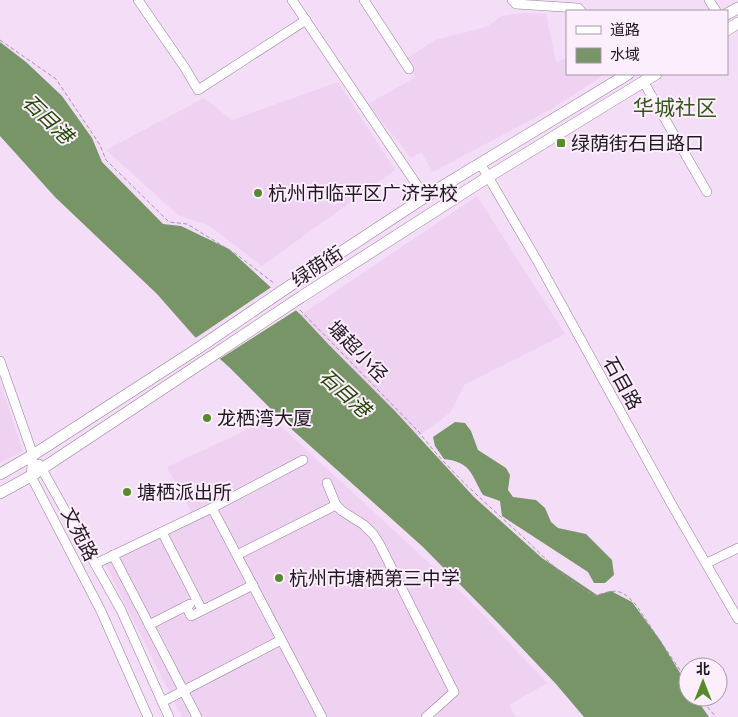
<svg xmlns="http://www.w3.org/2000/svg" width="738" height="717" font-family="'Alegreya Sans','Noto Sans SC',sans-serif">
  <rect width="100%" height="100%" fill="#f4ddf7"/>
  <!-- built -->
  <g fill="#efd2f2">
    <polygon points="523,13 546,14 556,62 567,58 567,74 603,74 604,75 551,109 433,172 421,152 411,158 368,104 416,77 404,60 435,40 486,27 502,16"/>
    <polygon points="338,82 395,170 262,266 210,226 178,215 106,150 204,98 232,120"/>
    <polygon points="477,196 565,334 464,385 450,413 418,436 330,346 301,315"/>
    <polygon points="0,381 23,451 0,463"/>
    <polygon points="272,418 467,598 547,683 509,705 516,717 182,717 102,558 193,515 167,467"/>
  </g>
  <!-- water -->
  <g fill="#789568">
    <polygon points="0,42 26,62 62,96 92,138 102,162 163,224 181,226 229,249 301,315 330,346 394,410 474,497 542,558 597,595 611,591 632,602 660,640 688,686 688,697 695,697 709,717 584,717 556,684 498,623 423,547 288,426 229,367 194,336 157,294 55,197 0,136"/>
    <path d="M455,422l10,1 6,8 7,19 28,18 4,7 -2,15 5,7 23,3 9,8 6,14 7,6 28,6 26,26 2,15 -9,8h-11l-6,-11 -86,-56 -2,-15 -17,-6c-12,-21 -12,-33 -39,-36l-9,-13 -2,-9z"/>
  </g>
  <!-- pier -->
  <polygon fill="#f4ddf7" points="273,286 298,309 218,360 194,339"/>
  <g fill="none" stroke-linecap="round" stroke-linejoin="round">
    <!-- minor casing -->
    <g stroke="#937f96" stroke-width="10">
      <g id="minor">
        <polyline points="138,0 185,68 198,90 306,20"/>
        <polyline points="292,0 425,197"/>
        <polyline points="364,0 409,69"/>
        <polyline points="512,0 516,4 578,8 581,11"/>
        <polyline points="709,0 716,11"/>
        <polyline points="643,81 707,192"/>
        <polyline points="480,163 538,262 672,505 738,619"/>
        <polyline points="0,361 33,455 31,476 101,611 148,717"/>
        <polyline points="39,464 121,610 169,717"/>
        <polyline points="327,483 336,505 342,511 364,525 373,534 379,543 454,692 426,717"/>
        <polyline points="212,508 322,717"/>
        <polyline points="162,532 202,610"/>
        <polyline points="113,555 197,717"/>
        <polyline points="237,555 336,505"/>
        <polyline points="707,563 738,548"/>
        <polyline points="95,564 212,508 303,460"/>
        <polyline points="186,606 191,616 253,585"/>
        <polyline points="149,625 190,604"/>
        <polyline points="162,702 281,640"/>
      </g>
    </g>
    <!-- major casing -->
    <g stroke="#937f96" stroke-width="12">
      <g id="major">
        <polyline points="727,14 738,8"/>
        <polyline points="727,30 738,23"/>
        <polyline points="288,287 425,197 628,74"/>
        <polyline points="301,297 488,177 656,74"/>
        <polyline points="0,474 33,455 197,349"/>
        <polyline points="0,493 31,476 206,360"/>
      </g>
    </g>
    <!-- path -->
    <g stroke="#a694a8" stroke-width="1" stroke-dasharray="4 2.5" stroke-linecap="butt">
      <polyline points="0,40 56,79 100,145 106,160 169,222 187,224 236,254 275,284"/>
      <path d="M300,310l119,122c30,40 68,72 105,106 22,21 43,43 71,58 20,-7 26,-8 41,9l52,77"/>
      <polyline points="699,697 716,717"/>
    </g>
    <!-- minor -->
    <use href="#minor" stroke="#fff" stroke-width="9"/>
    <!-- major -->
    <use href="#major" stroke="#fff" stroke-width="11"/>
    <!-- major-bridge casing -->
    <g stroke="#937f96" stroke-width="12" stroke-linecap="butt">
      <g id="major-bridge">
        <polyline points="197,349 288,287"/>
        <polyline points="206,360 301,297"/>
      </g>
    </g>
    <!-- major-bridge -->
    <use href="#major-bridge" stroke="#fff" stroke-width="11"/>
  </g>
  <!-- markers -->
  <g fill="#538c29" stroke="#fceefd" stroke-width="2">
    <rect x="556" y="138" width="10" height="10" rx="2.5"/>
    <circle cx="258" cy="193" r="5"/>
    <circle cx="207" cy="418" r="5"/>
    <circle cx="127" cy="492" r="5"/>
    <circle cx="279" cy="578" r="5"/>
  </g>
  <g text-anchor="middle" stroke-width="4" stroke-linejoin="round" paint-order="stroke">
    <!-- poi labels -->
    <g font-size="19" fill="#211922" stroke="#fceefd" text-anchor="start">
      <text x="571" y="150">绿荫街石目路口</text>
      <text x="268" y="200">杭州市临平区广济学校</text>
      <text x="217" y="425">龙栖湾大厦</text>
      <text x="137" y="499">塘栖派出所</text>
      <text x="289" y="585">杭州市塘栖第三中学</text>
    </g>
    <!-- street labels -->
    <g font-size="19" fill="#211922" stroke="#fceefd">
      <text transform="translate(317 266) rotate(-33)" y="7">绿荫街</text>
      <text transform="translate(358 351) rotate(46)" y="7">塘超小径</text>
      <text transform="translate(623 383) rotate(61)" y="7">石目路</text>
      <text transform="translate(80 534) rotate(63)" y="7">文苑路</text>
    </g>
    <!-- water labels -->
    <g font-size="20" font-style="italic" fill="#234802" stroke="#fceefd">
      <text transform="translate(48 119) rotate(44)" y="7">石目港</text>
      <text transform="translate(345 393) rotate(42)" y="7">石目港</text>
    </g>
    <!-- quarter labels -->
    <g font-size="21" fill="#325718" stroke="#fceefd">
      <text x="675" y="115">华城社区</text>
    </g>
  </g>
  <!-- legend -->
  <rect x="566" y="10" width="162" height="65" fill="#fceefd" stroke="#a499a5"/>
  <rect x="576" y="26" width="25" height="8" fill="#ffffff" stroke="#a499a5"/>
  <text x="610" y="35" font-size="15" fill="#211922">道路</text>
  <rect x="576" y="48" width="25" height="15" fill="#789568" stroke="#a499a5"/>
  <text x="610" y="60" font-size="15" fill="#211922">水域</text>
  <!-- north arrow -->
  <g transform="translate(703 682)"><circle r="24" fill="#fceefd" stroke="#a499a5"/>
  <path d="M0-4L9 19L0 12L-9 19Z" fill="#538c29"/>
  <text y="-8" font-size="14" font-weight="bold" text-anchor="middle" fill="#211922">北</text>
  </g>
</svg>
